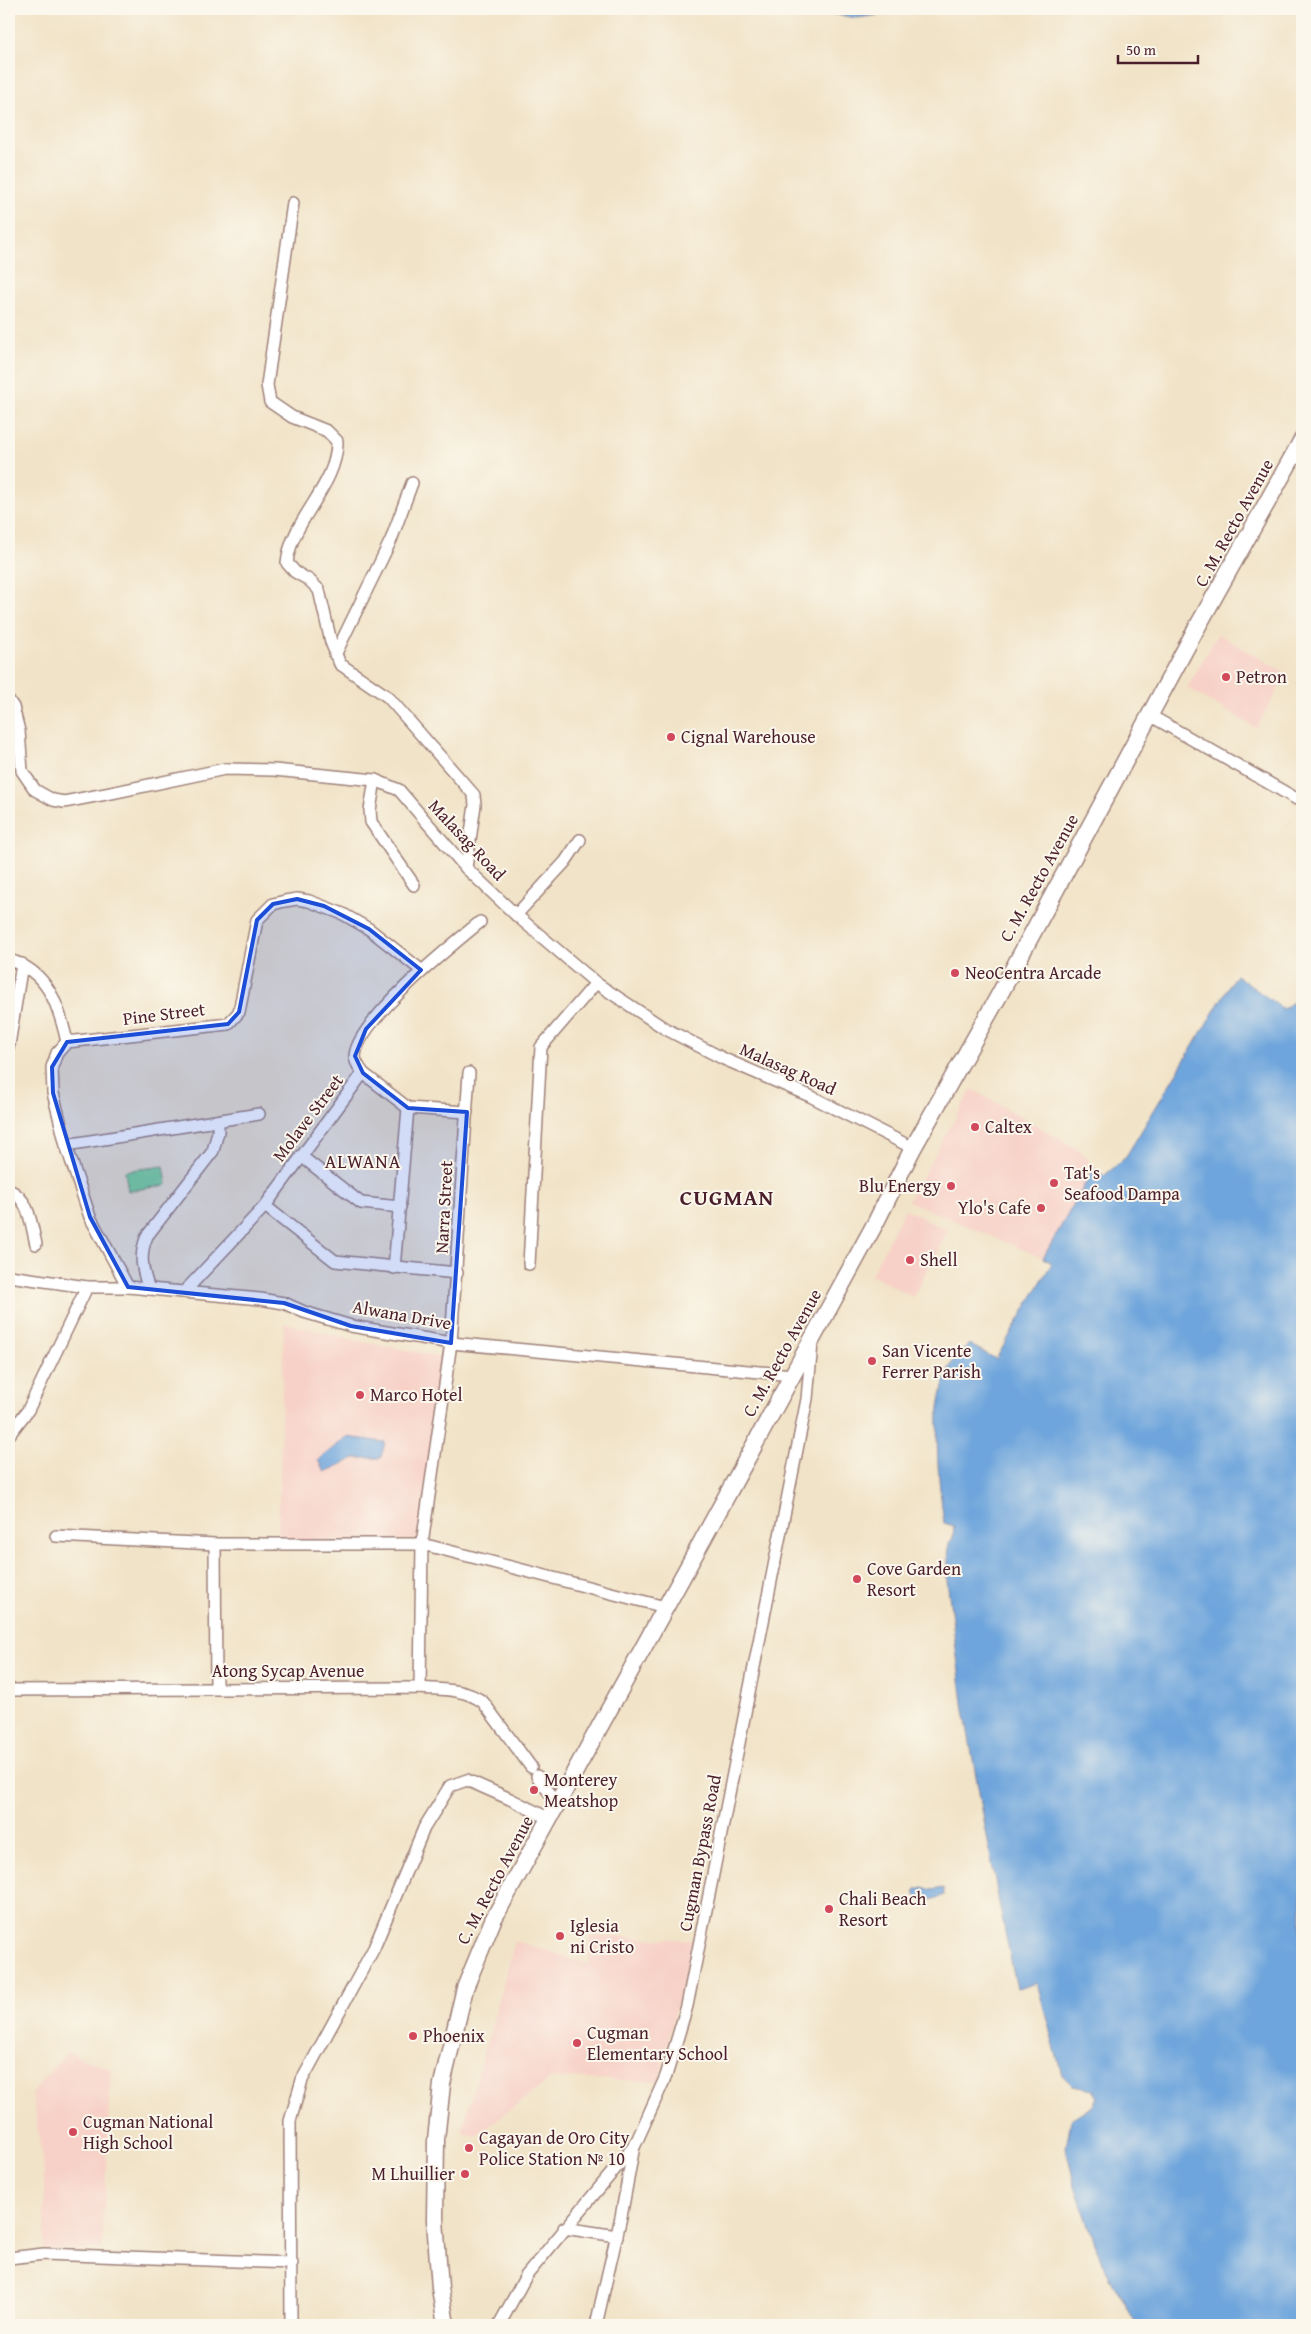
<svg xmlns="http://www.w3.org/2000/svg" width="1311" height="2334" font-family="'Gentium Book Plus',serif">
  <rect width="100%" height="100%" fill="#fbf7ec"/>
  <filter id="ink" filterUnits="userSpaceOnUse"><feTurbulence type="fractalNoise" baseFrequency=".02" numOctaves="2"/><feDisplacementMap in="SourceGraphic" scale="10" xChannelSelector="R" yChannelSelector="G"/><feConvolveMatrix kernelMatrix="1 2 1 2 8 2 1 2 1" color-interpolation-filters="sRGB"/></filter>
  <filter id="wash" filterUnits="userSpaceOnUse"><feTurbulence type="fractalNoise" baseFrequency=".0096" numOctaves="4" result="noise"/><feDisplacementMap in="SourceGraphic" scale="20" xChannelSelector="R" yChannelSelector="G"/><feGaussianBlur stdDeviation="1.12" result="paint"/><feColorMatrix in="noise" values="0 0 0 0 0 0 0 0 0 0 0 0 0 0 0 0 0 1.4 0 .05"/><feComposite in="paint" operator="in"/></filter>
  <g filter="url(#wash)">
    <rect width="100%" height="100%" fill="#f1e3c7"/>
    <!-- built -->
    <g fill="#f7d1c7">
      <polygon points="1218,634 1287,674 1256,728 1187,688"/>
      <polygon points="972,1089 1081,1151 1094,1168 1043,1258 908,1201"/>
      <polygon points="905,1209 948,1231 913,1297 871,1275"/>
      <polygon points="284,1323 362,1342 443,1357 418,1540 278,1541"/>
      <polygon points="590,1936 695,1940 676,2008 659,2081 552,2078 475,2136 462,2131 515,1941 589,1964"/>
      <polygon points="67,2052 111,2069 102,2249 44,2250 44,2172 32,2093"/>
    </g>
    <!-- green -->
    <polygon fill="#82d495" stroke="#667a60" points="164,1166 167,1185 128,1191 125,1171"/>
    <!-- water -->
    <g fill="#6ea5dc" stroke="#5c6284">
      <polygon points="801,9 905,9 900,12 857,18"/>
      <path d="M1236,975l47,34 19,-13v1329h-165l-34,-60 -29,-82 -8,-36 5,-27 23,-15 3,-9 -4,-6 -20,-4 -11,-11 -25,-92 -20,6 -16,-76 -37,-203 -17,-130 2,-37 4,-5 1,-12 -10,-3c-6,-48 -15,-119 9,-162 4,-6 11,-12 16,-17l27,15 56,-96 -9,-5 51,-90 10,8 21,-18z"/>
      <polygon points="347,1437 385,1442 381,1458 355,1458 325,1472 318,1460"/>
      <path d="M923,1887l9,3 11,-2 1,7c-10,5 -22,9 -30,-2l2,-4z"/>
    </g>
  </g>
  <g filter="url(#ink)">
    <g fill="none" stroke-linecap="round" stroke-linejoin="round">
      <!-- minor casing -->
      <g stroke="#9e8179" stroke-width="14">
        <g id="minor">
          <path d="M293,203l-26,182 3,17 22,15 35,14 10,10c1,45 -46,78 -50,122l8,9 14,8 10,10 12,52 9,22 48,33 86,98 1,10 -9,63"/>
          <polyline points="335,655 391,540 412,483"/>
          <polyline points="9,701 13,707 19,731 22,771 35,790 53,800 64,802 111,793 225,769 274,770 375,780 399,790 466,868 516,915 596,983 664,1028 724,1059 810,1096 913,1148"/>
          <polyline points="1151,716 1302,802"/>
          <polyline points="375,780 370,810 371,822 414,885"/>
          <polyline points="516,915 565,862 580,840"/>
          <path d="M9,960c39,11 50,46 58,82"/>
          <polyline points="9,1045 22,964"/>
          <polyline points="363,1073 408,1108 467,1112"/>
          <polyline points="66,1145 259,1114"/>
          <polyline points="301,1156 361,1203 400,1207"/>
          <path d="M9,1190c21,9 22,35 27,54"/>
          <polyline points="265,1206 335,1261 457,1273"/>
          <polyline points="529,1264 541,1047 596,983"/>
          <polyline points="394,1268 408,1108"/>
          <polyline points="9,1276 87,1287 128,1287 260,1299 284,1303 304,1312 351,1326 451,1343 792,1375"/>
          <polyline points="128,1287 90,1217 66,1145 53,1093 52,1067 57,1053 67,1042 228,1024 239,1012 257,920 273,904 285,901 297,899 309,901 343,914 369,929 421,970"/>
          <path d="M149,1289c-7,-19 -10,-34 -2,-53l66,-85 5,-19v-11"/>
          <path d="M184,1292l81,-86 98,-133c-3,-5 -8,-10 -8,-17 2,-35 97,-111 125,-134"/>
          <polyline points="9,1435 28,1410 87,1287"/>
          <polyline points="56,1536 215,1544 422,1544 665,1607"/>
          <polyline points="215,1544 216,1688"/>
          <polyline points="420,1688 422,1544 451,1343 469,1073"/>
          <path d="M9,1690l411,-2c22,2 44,0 63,14l48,65"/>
          <polyline points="537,1776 558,1804"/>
          <polyline points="564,2228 617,2236"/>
          <polyline points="9,2258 44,2254 292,2263"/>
          <polyline points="291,2325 290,2121 302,2080 374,1948 424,1828 450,1786 467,1780 510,1799 550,1819"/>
          <polyline points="499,2325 526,2276 635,2145 666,2076 687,2006 807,1399 812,1343"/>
          <polyline points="596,2325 621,2217 634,2146"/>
        </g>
      </g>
      <!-- highway casing -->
      <g stroke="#9e8179" stroke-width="19">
        <polyline id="highway" points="446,2325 440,2288 435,2220 436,2140 442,2084 465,1988 493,1920 690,1563 876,1222 913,1148 997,999 1195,631 1302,440"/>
      </g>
      <!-- minor -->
      <use href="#minor" stroke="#fff" stroke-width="11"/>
      <!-- highway -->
      <use href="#highway" stroke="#fff" stroke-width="16"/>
    </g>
  </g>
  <!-- marked area -->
  <path fill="#1d4ed8" fill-opacity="0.2" stroke="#1d4ed8" stroke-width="4" stroke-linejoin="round" d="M297,899l27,7 45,23 52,41 -55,59 -11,27 8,17 45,35 59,4 -16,231 -100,-17 -67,-23 -156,-16 -38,-70 -37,-124 -1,-26 15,-25 161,-18 11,-12 18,-92 16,-16z"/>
  <!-- markers -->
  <g fill="#d1495b" stroke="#fbf7ec" stroke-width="2">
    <circle cx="1226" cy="677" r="5"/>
    <circle cx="671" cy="737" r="5"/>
    <circle cx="955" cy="973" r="5"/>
    <circle cx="975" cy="1127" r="5"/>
    <circle cx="1054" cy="1183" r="5"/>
    <circle cx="951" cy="1186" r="5"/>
    <circle cx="1041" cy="1208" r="5"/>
    <circle cx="910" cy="1260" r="5"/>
    <circle cx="872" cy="1361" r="5"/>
    <circle cx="360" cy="1395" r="5"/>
    <circle cx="857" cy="1579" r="5"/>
    <circle cx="534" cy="1790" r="5"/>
    <circle cx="829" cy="1909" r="5"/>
    <circle cx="560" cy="1936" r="5"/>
    <circle cx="413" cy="2036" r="5"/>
    <circle cx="577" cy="2043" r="5"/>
    <circle cx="73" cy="2132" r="5"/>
    <circle cx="469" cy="2148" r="5"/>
    <circle cx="465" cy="2174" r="5"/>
  </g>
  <g text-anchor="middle" stroke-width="4" stroke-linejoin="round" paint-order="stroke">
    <!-- street labels -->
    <g font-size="18" fill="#4a1f2b" stroke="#fbf7ec">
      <text transform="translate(1234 523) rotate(-61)" y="6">C. M. Recto Avenue</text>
      <text transform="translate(467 840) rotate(47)" y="6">Malasag Road</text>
      <text transform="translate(1039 878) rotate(-61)" y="6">C. M. Recto Avenue</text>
      <text transform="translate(164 1014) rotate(-7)" y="6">Pine Street</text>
      <text transform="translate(788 1069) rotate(24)" y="6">Malasag Road</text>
      <text transform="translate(308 1118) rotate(-53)" y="6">Molave Street</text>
      <text transform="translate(444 1207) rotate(-87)" y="6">Narra Street</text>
      <text transform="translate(402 1315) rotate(10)" y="6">Alwana Drive</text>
      <text transform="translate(782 1353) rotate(-61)" y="6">C. M. Recto Avenue</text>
      <text x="288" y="1677">Atong Sycap Avenue</text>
      <text transform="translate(700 1853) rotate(-79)" y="6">Cugman Bypass Road</text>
      <text transform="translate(495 1880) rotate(-62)" y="6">C. M. Recto Avenue</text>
    </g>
    <!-- poi labels -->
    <g font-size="18" fill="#4a1f2b" stroke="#fbf7ec" text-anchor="start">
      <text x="1236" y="683">Petron</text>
      <text x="681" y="743">Cignal Warehouse</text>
      <text x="965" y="979">NeoCentra Arcade</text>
      <text x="985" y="1133">Caltex</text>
      <text x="1064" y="1179">Tat's<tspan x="1064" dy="21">Seafood Dampa</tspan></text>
      <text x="941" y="1192" text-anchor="end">Blu Energy</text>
      <text x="1031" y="1214" text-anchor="end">Ylo's Cafe</text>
      <text x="920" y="1266">Shell</text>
      <text x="882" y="1357">San Vicente<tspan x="882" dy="21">Ferrer Parish</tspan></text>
      <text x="370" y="1401">Marco Hotel</text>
      <text x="867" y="1575">Cove Garden<tspan x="867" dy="21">Resort</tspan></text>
      <text x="544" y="1786">Monterey<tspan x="544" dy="21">Meatshop</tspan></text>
      <text x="839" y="1905">Chali Beach<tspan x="839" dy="21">Resort</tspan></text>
      <text x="570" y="1932">Iglesia<tspan x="570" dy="21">ni Cristo</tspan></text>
      <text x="587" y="2039">Cugman<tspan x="587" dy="21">Elementary School</tspan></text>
      <text x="423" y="2042">Phoenix</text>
      <text x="83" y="2128">Cugman National<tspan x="83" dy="21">High School</tspan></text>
      <text x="479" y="2144">Cagayan de Oro City<tspan x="479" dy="21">Police Station № 10</tspan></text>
      <text x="455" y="2180" text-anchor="end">M Lhuillier</text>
    </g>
    <!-- neighbourhood labels -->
    <g font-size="19" letter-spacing="1" fill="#4a1f2b" stroke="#fbf7ec">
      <text x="363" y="1168">ALWANA</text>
    </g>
    <!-- district labels -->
    <g font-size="22" font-weight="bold" letter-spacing="1" fill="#4a1f2b" stroke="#fbf7ec">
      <text x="727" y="1205">CUGMAN</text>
    </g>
  </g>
  <!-- margin -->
  <rect width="1311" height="2334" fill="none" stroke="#fbf7ec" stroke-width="30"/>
  <!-- scale -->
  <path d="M1118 55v8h80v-8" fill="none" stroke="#4a1f2b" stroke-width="2.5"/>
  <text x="1126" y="55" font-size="15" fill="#4a1f2b" stroke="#fbf7ec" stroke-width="4" paint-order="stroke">50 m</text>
</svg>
